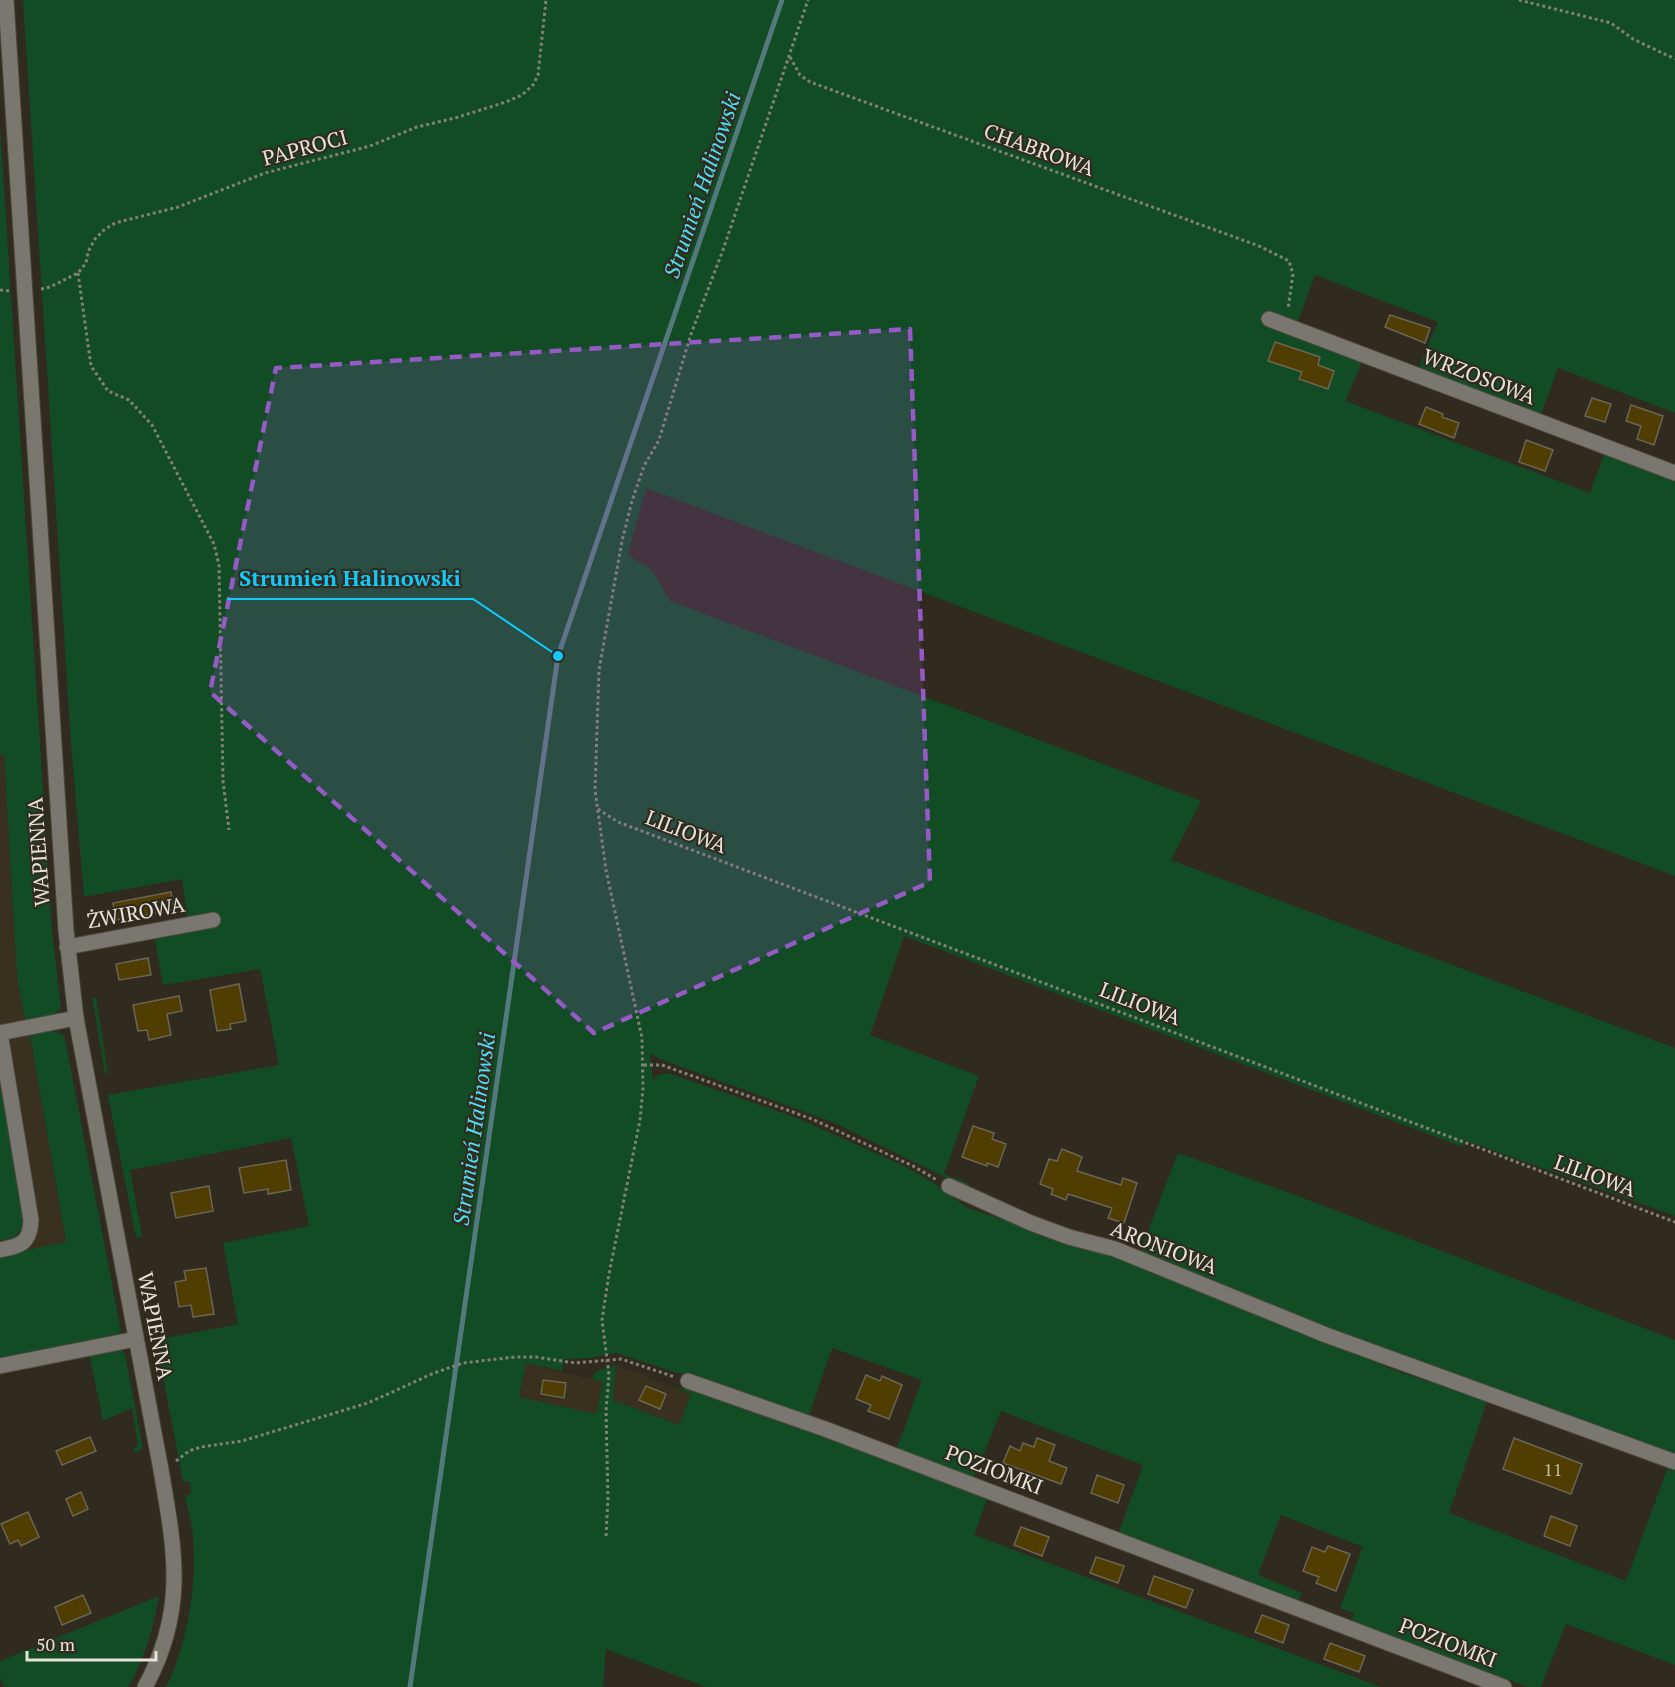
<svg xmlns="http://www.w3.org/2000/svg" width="1675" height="1687" font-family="'PT Serif',serif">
  <rect width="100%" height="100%" fill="#302b1e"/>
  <!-- built -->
  <g fill="#39311d">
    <polygon points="0,692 17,976 24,1015 26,1017 29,1028 66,1242 0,1255"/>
    <polygon points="526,1363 603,1382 596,1414 519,1398"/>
    <polygon points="616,1365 691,1394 680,1425 613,1400"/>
  </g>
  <!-- green -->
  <g fill="#114c24">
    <path d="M23,0h1652v413l-117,-45 -18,49c-13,-6 -22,-20 -37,-14l-85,-33 20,-48 -123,-47 -17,46 -30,-9 95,48 -18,41 245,92 15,-41 70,28v396l-1029,-388 -18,67 24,15 18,31 531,200 -30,59 504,188v168l-211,-76 -1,7 -559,-211 -34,99 109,41 -35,98 26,10 -3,4 -132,-65 -175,-64 -10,-6 3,27 5,-5 10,-2 129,45 107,48 31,18 33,24 153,51 281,114 85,28 -38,112 177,68 42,-114 7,3v195l-109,-41 -25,63h-12l-178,-64 3,-10 -14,-5 23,-61 -82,-32 -23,60 44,18 -4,8 -180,-66 25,-70 -142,-54 -28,69 -77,-30 26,-70 -90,-32 -23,68 -193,-63 -26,5 -26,1 -2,12 -36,-8 -7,34 77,17 7,-32 -12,-4 6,-7 19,-6 -3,35 66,25 12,-31 -19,-8 27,6 289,105 -14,38 407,152h-675l-100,-38 -3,38h-437c22,-44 31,-105 27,-153 -2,-12 -5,-25 -8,-37l6,-4 -1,-11 -7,-1 -27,-141 82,-16 -15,-81 86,-17 -18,-88 -161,32 12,66 -6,2 -28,-143 171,-30 -19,-96 -97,16 -10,-56 35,-7 -6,-43 -98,18 -13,-154z"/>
    <path d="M0,126l52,804 9,78c-9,10 -21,10 -34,12l-3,-5 -7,-39 -13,-222h-4z"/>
    <polygon points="92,997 96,998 108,1073 105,1074"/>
    <polygon points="52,1031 62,1034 65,1039 121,1331 114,1338 0,1361 0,1255 66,1242 30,1035"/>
    <polygon points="0,1073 25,1224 14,1238 0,1240"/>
    <polygon points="1178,1153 1303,1198 1675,1340 1675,1456 1427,1373 1140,1252"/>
    <polygon points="116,1349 121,1350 125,1354 143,1448 135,1453 134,1449 138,1445 132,1408 103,1421 89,1353"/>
    <path d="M159,1596c-6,32 -14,63 -31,91h-124l-4,-10v-16z"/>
  </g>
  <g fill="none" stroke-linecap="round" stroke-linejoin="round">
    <!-- stream -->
    <polyline stroke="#54797c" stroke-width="5" points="410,1687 558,656 782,0"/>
  </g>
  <!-- building -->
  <g fill="#503d02" stroke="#6b6556" stroke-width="1.5">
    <polygon points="1390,315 1430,328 1425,343 1385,327"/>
    <polygon points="1275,342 1320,357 1318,365 1334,371 1328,389 1299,379 1302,372 1268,361"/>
    <polygon points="1592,398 1611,404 1605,422 1585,416"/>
    <polygon points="1631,405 1663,416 1654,445 1637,439 1641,426 1626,421"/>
    <polygon points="1426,407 1443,414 1442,417 1459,423 1454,438 1419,424"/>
    <polygon points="1526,440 1553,450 1545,471 1519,462"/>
    <polygon points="171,892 174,910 116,920 113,903"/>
    <polygon points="148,958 151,975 119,980 116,964"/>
    <polygon points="239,984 246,1021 230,1024 231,1029 217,1031 210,990"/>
    <polygon points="179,996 182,1011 167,1014 171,1035 149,1040 147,1030 138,1031 133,1005"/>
    <polygon points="973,1126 994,1133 992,1139 1006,1144 998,1167 987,1163 987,1166 962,1157"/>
    <polygon points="1062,1149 1082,1157 1077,1171 1121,1185 1123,1178 1137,1183 1124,1223 1108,1218 1112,1208 1068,1194 1066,1200 1051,1194 1053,1189 1040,1184 1049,1159 1057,1161"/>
    <polygon points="286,1160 291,1190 268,1194 268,1189 244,1193 239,1168"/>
    <polygon points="209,1186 213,1211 176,1218 171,1193"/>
    <polygon points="206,1268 214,1314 193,1317 191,1305 179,1307 175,1282 186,1280 184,1271"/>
    <polygon points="866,1375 880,1381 882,1376 902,1385 889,1419 868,1411 871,1405 856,1399"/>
    <polygon points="543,1380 566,1383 564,1398 541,1394"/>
    <polygon points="646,1386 666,1394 660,1409 639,1400"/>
    <polygon points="90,1437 96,1451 62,1465 56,1451"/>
    <polygon points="1037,1438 1055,1445 1049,1461 1067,1468 1061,1484 1003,1463 1010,1446 1020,1451 1023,1443 1034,1447"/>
    <polygon points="1514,1438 1582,1464 1571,1494 1503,1469"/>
    <polygon points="1097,1475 1124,1485 1118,1503 1091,1493"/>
    <polygon points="81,1492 88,1509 73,1516 66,1499"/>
    <polygon points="28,1512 39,1537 21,1546 18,1540 10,1544 1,1524"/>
    <polygon points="1551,1516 1577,1526 1570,1546 1544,1536"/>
    <polygon points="1021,1527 1049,1537 1042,1556 1014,1545"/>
    <polygon points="1328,1546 1350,1554 1336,1591 1316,1583 1319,1577 1303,1571 1312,1547 1325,1552"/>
    <polygon points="1096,1557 1124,1566 1118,1583 1090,1573"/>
    <polygon points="1154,1576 1193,1590 1186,1608 1148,1594"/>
    <polygon points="83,1595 91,1613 62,1625 55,1607"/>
    <polygon points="1262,1615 1289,1625 1283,1643 1255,1632"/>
    <polygon points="1330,1643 1365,1656 1359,1672 1324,1659"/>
  </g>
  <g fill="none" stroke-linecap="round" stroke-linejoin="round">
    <!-- minor casing -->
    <g stroke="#4d483c" stroke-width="17">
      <g id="minor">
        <path d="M6,0l60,930 10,88 85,452c14,81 26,140 -16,217"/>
        <polyline points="1269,319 1675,473"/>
        <polyline points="67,947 213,920"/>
        <path d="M0,1033l31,187c-1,23 -10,26 -31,30"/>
        <polyline points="0,1033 76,1018"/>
        <polyline points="949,1186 1031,1223 1069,1237 1115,1249 1326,1335 1675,1462"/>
        <polyline points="0,1366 136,1339"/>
        <polyline points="688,1381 825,1429 1504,1687"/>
      </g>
    </g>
    <!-- path -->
    <g stroke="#848075" stroke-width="3" stroke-dasharray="3 3" stroke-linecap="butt">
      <polyline points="1519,0 1611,23 1633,39 1675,59"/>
      <polyline points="790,57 800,75 810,82 1259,246 1289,261 1293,274 1288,309"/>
      <polyline points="78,273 91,366 108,391 129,400 152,425 214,544 219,565 223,781 229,830"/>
      <polyline points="41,289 50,287 78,273 86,263 88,252 95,239 104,230 115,223 178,207 265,173 370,146 417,127 455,118 506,102 522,95 533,85 538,75 546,0"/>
      <polyline points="0,290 11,291"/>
      <polyline points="598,809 618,822 1675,1222"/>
      <polyline points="644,1065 662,1065 812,1119 913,1166 937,1180"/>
      <polyline points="176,1461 189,1451 201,1447 242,1441 368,1403 434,1373 463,1363 515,1357 536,1357 575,1363 621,1359 675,1377"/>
      <polyline points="606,1536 608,1499 606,1411 609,1375 602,1320 609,1274 640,1120 643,1089 642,1038 606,870 595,790 599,670 622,541 632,501 644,466 659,440 691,334 723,250 808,0"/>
    </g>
    <!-- minor -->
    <use href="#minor" stroke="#7a7670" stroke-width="15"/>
  </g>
  <!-- marked area -->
  <path fill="#965ac6" fill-opacity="0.2" stroke="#965ac6" stroke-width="4.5" stroke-dasharray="12 8" stroke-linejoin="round" d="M910,329l20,553 -336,151 -384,-341 66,-324z"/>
  <g text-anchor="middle" stroke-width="4.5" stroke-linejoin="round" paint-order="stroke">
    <!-- number labels -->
    <g font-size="18" fill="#c0baa4">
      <text x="1553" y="1476">11</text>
    </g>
    <!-- street labels -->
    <g font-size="21" fill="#e6e3da" stroke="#302b1e">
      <text transform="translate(305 148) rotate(-15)" y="7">PAPROCI</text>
      <text transform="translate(1039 150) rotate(20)" y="7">CHABROWA</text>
      <text transform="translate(1479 377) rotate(21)" y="7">WRZOSOWA</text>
      <text transform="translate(686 832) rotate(21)" y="7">LILIOWA</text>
      <text transform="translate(39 852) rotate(-94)" y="7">WAPIENNA</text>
      <text transform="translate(136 913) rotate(-10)" y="7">ŻWIROWA</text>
      <text transform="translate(1140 1004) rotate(21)" y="7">LILIOWA</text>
      <text transform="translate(1595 1176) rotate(20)" y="7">LILIOWA</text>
      <text transform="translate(1164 1248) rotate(21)" y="7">ARONIOWA</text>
      <text transform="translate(155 1326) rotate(79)" y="7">WAPIENNA</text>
      <text transform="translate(994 1470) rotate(21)" y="7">POZIOMKI</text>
      <text transform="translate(1448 1643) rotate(21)" y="7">POZIOMKI</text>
    </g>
    <!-- water labels -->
    <g font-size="22" font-style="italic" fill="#4eddf3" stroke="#302b1e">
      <text transform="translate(702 185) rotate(-71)" y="8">Strumień Halinowski</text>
      <text transform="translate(474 1129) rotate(-82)" y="8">Strumień Halinowski</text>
    </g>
  </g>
  <!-- callouts -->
  <path fill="none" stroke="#11cafb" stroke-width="2" d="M558 656L473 599H227"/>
  <circle fill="#11cafb" stroke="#302b1e" stroke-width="2" cx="558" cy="656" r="6"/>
  <g font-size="22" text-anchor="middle" font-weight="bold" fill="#11cafb" stroke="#302b1e" stroke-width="4.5" stroke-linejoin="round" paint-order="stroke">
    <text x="350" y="586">Strumień Halinowski</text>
  </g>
  <!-- scale -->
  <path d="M27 1651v9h129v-9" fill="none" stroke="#e6e3da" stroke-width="3"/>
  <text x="36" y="1651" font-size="18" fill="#e6e3da" stroke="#302b1e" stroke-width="4.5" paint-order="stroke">50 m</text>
</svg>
